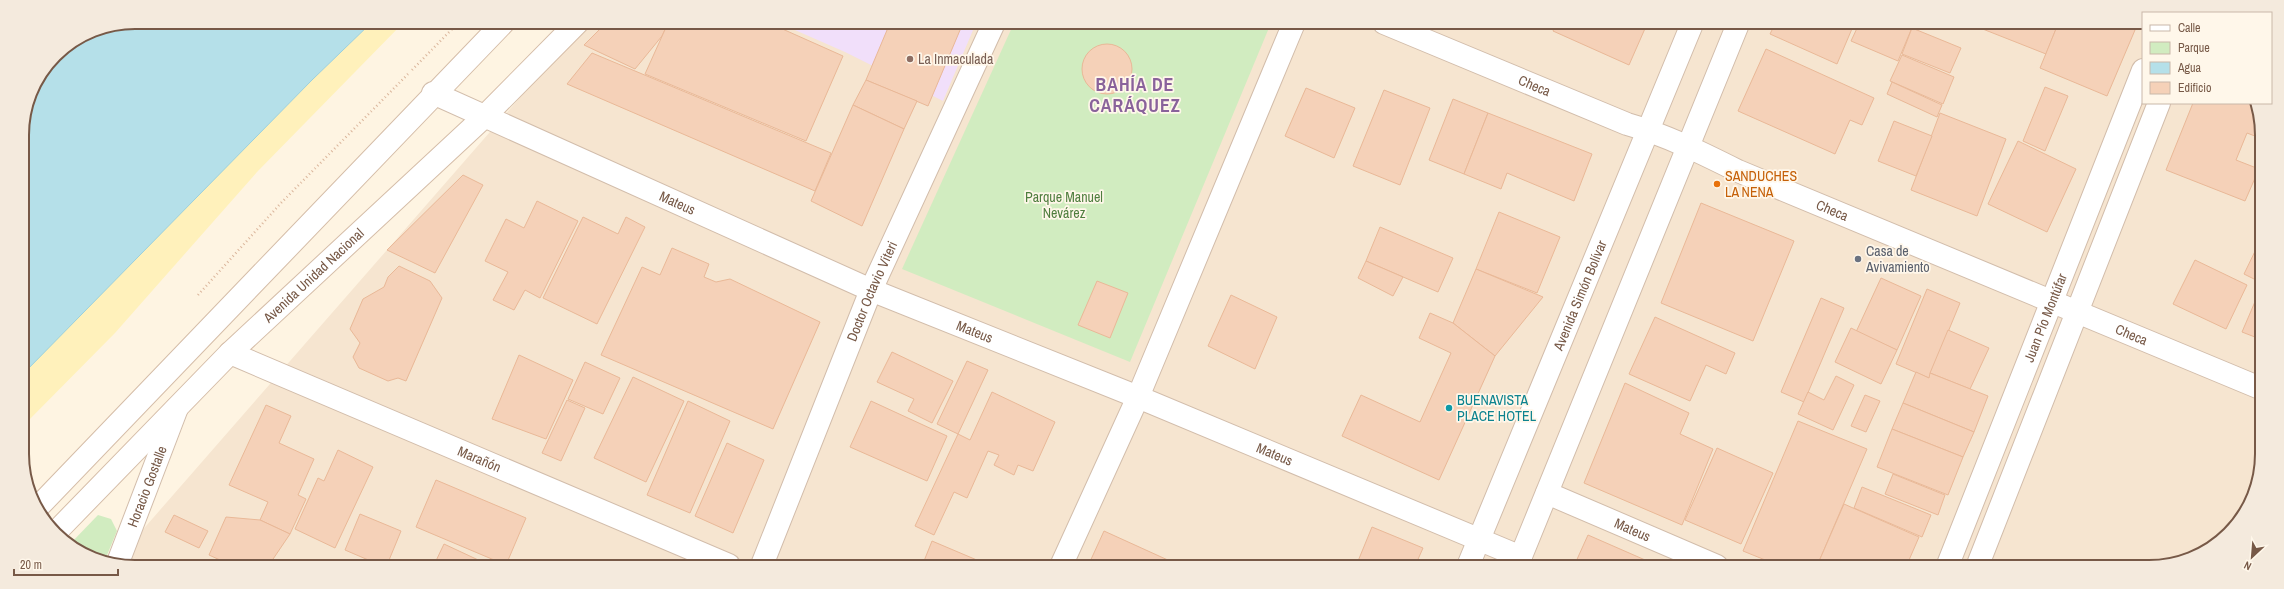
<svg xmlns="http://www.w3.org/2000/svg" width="2284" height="589" font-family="'Archivo Narrow',sans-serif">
  <rect width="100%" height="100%" fill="#fef4e2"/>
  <!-- residential -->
  <polygon fill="#f6e5d0" points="586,22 2143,24 2143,103 2254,103 2260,113 2260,476 2247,511 2223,539 2192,558 2156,567 112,565"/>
  <!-- education -->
  <polygon fill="#f1dffa" points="779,23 976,23 943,101 845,52"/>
  <!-- green -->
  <g fill="#d1ecc0">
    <polygon points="1014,23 1271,23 1130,362 902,269"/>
    <polygon points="98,515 111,519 117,531 105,560 71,543"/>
  </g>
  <!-- sand -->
  <polygon fill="#fff1bb" points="372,22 404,22 257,172 115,333 24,425 24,373 33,361 312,80"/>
  <!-- water -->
  <polygon fill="#b5e0e9" stroke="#9bd0db" points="135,22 372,22 312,80 24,373 22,128 31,92 55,55 92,31"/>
  <!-- building -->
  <g fill="#f5d1b8" stroke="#e9b897">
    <polygon points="606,23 668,23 662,36 635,69 584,45"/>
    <polygon points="668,23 769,23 843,56 806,141 645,74"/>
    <polygon points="890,23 963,23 928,106 866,80"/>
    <polygon points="1556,24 1647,24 1629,65 1553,31"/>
    <polygon points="1775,24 1854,24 1837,64 1770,34"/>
    <polygon points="1859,24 1895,24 1911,30 1898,61 1851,41"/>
    <polygon points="1970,24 2058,24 2046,54"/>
    <polygon points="2058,24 2120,24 2135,30 2107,96 2040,68"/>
    <polygon points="1912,28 1961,48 1950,73 1902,54"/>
    <circle cx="1107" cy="69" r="25"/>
    <polygon points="1766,49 1874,98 1862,125 1850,120 1835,154 1738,111"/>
    <polygon points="592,53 831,153 815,191 567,84"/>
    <polygon points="1902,55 1954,77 1943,104 1890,81"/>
    <polygon points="866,80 917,101 904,129 853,105"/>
    <polygon points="1892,82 1942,105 1937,117 1887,94"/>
    <polygon points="2045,87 2068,96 2045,151 2023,141"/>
    <polygon points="1306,88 1355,108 1334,158 1285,136"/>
    <polygon points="1384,90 1430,108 1400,185 1353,166"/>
    <polygon points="1453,99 1488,113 1464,174 1429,160"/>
    <polygon points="2193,103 2254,103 2260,113 2260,138 2247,133 2236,160 2259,169 2245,201 2166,170"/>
    <polygon points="853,105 904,129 862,226 811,201"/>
    <polygon points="1488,113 1592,154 1574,201 1507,173 1501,189 1464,174"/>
    <polygon points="1940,113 2006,139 1977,216 1911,190"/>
    <polygon points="1894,121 1932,136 1916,176 1878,161"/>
    <polygon points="2018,141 2076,169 2047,232 1988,204"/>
    <polygon points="463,175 483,185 435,273 387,250"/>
    <polygon points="537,201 578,221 540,298 525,290 514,310 493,300 508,272 485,261 506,219 524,228"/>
    <polygon points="1701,203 1794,241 1753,341 1661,303"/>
    <polygon points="1499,212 1560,237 1537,293 1476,269"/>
    <polygon points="583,217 618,234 626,217 645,227 597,324 543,298"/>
    <polygon points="1380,227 1453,258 1438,292 1366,261"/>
    <polygon points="2260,241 2260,282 2244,274"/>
    <polygon points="672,248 709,264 704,277 716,282 730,279 820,322 773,429 601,355 642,267 660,275"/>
    <polygon points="2195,260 2247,285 2226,329 2173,304"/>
    <polygon points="1366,261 1403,277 1393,296 1358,278"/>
    <polygon points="399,266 430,281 442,298 406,381 398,378 388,381 359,368 353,357 360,343 350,329 363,299 384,287 388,277"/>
    <polygon points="1476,269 1543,297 1495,356 1453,323"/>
    <polygon points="1881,278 1921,296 1897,350 1856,332"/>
    <polygon points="1097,281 1128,293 1110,338 1078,325"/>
    <polygon points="1927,289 1960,303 1929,378 1896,364"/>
    <polygon points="2260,290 2260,339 2242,332"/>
    <polygon points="1231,295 1277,317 1255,369 1208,346"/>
    <polygon points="1821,298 1844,308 1804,402 1781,392"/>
    <polygon points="1430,313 1453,323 1495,356 1439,480 1342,436 1361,395 1420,422 1451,353 1419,338"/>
    <polygon points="1655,317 1735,353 1726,374 1706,365 1690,401 1629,374"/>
    <polygon points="1851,328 1897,350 1881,384 1835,362"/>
    <polygon points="1948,330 1989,348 1970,389 1930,373"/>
    <polygon points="892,352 953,381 932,423 908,411 914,399 877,382"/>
    <polygon points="519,355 573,380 546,439 492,419"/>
    <polygon points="967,361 988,370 958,434 937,424"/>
    <polygon points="585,362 620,378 603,414 568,399"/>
    <polygon points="1916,372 1929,378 1930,373 1988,396 1974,432 1903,403"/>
    <polygon points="1836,376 1854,385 1833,430 1798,414 1808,392 1824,400"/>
    <polygon points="633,377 684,401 646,482 594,458"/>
    <polygon points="1625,383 1689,413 1680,434 1713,449 1682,525 1584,483"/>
    <polygon points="992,392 1055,422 1033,471 1018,465 1014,475 994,465 999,455 988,451 967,498 954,492 934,535 915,526 958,434 970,440"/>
    <polygon points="1865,395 1880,401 1866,432 1851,426"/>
    <polygon points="567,400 585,408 561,461 542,453"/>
    <polygon points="688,401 730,421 690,513 647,495"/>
    <polygon points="871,401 947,436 927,481 850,447"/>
    <polygon points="1903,403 1974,432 1963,457 1892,429"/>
    <polygon points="266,405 291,416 279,443 314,459 298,495 306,499 290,534 260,520 268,502 229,485"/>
    <polygon points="1798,421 1867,449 1817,566 1780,566 1743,551"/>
    <polygon points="1892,429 1963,457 1948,495 1877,467"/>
    <polygon points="727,443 764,460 733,533 695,516"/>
    <polygon points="1717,448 1773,473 1741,544 1685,520"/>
    <polygon points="338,450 373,467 335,548 295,529 318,478 324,481"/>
    <polygon points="1893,474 1945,495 1938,515 1885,494"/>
    <polygon points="436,480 526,518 506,565 416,527"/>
    <polygon points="1862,487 1931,515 1922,537 1854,508"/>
    <polygon points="1844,504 1919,537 1906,567 1817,566"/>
    <polygon points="360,514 401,531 387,565 380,565 345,550"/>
    <polygon points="174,515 208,531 199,548 165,532"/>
    <polygon points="226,517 260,520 290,534 269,565 231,565 209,555"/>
    <polygon points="1372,527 1423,548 1415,566 1356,566"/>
    <polygon points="1104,531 1181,566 1088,566"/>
    <polygon points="1588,535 1652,563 1651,566 1574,566"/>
    <polygon points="932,541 991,566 922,566"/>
    <polygon points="444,544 489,565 434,565"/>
  </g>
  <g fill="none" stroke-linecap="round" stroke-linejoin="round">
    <!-- street casing -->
    <g stroke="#d2bdab" stroke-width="24">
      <g id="street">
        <path id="s1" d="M1384,23l243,101c39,11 75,29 111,47l522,217"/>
        <path id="s2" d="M433,93l438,197 267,107 383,160"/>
        <path id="s3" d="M230,353l499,212"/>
        <path id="s4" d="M1547,493l170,73"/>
        <path id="s5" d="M117,565l60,-157"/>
        <path id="s6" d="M762,565l109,-275 123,-267"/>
        <polyline points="1061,566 1138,397 1294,23"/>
        <path id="s7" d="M1468,566l224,-542"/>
        <polyline points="1517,566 1738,24"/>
        <path id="s8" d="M1947,567l196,-497"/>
        <polyline points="1977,567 2159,103"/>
      </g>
    </g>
    <!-- secondary casing -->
    <g stroke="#d5bda8" stroke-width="24">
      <g id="secondary">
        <polyline points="40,505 504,22"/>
        <path id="s9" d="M55,533l175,-180 255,-237 93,-94"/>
      </g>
    </g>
    <!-- path -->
    <g stroke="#dab59b" stroke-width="2.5" stroke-dasharray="1 3" stroke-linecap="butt">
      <polyline points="412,70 459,22"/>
      <polyline points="198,295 281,203 408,74"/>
    </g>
    <!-- street -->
    <use href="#street" stroke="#fff" stroke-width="22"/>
    <!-- secondary -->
    <use href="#secondary" stroke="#fff" stroke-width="22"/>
  </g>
  <!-- markers -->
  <circle fill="#8d6e63" stroke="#fff7ea" stroke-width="1.5" cx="910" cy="59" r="4"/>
  <circle fill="#e8710a" stroke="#fff7ea" stroke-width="1.5" cx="1717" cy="184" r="4"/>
  <circle fill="#6b7280" stroke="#fff7ea" stroke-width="1.5" cx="1858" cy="259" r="4"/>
  <circle fill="#0f9aa8" stroke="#fff7ea" stroke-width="1.5" cx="1449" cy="408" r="4"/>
  <g text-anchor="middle" stroke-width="3.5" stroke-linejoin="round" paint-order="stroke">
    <!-- education labels -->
    <g font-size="14" fill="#785e54" stroke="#fff7ea" text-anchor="start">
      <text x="918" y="64">La Inmaculada</text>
    </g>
    <!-- street labels -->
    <g font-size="14" fill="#775947" stroke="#fff7ea">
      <text dy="5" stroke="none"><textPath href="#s1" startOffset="163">Checa</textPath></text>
      <text dy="5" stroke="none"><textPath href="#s2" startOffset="268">Mateus</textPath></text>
      <text dy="5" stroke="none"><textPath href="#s1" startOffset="486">Checa</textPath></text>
      <text dy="5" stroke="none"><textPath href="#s9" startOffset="365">Avenida Unidad Nacional</textPath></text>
      <text dy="5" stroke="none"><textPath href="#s6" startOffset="295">Doctor Octavio Viteri</textPath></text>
      <text dy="5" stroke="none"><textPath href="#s7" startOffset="293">Avenida Simón Bolívar</textPath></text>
      <text dy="5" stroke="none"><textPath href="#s8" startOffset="268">Juan Pío Montúfar</textPath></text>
      <text dy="5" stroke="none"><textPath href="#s2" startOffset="592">Mateus</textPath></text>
      <text dy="5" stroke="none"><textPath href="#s1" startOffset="810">Checa</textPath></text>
      <text dy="5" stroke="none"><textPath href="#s2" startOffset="916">Mateus</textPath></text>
      <text dy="5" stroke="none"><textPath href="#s3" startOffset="271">Marañón</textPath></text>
      <text dy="5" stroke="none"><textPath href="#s5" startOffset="84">Horacio Gostalle</textPath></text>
      <text dy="5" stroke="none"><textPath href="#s4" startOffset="93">Mateus</textPath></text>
    </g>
    <!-- food labels -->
    <g font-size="14" fill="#c56008" stroke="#fff7ea" text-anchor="start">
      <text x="1725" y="181">SANDUCHES<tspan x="1725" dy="16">LA NENA</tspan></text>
    </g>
    <!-- park labels -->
    <g font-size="14" fill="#4f7e3e" stroke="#fff7ea">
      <text x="1064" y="202">Parque Manuel<tspan x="1064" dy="16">Nevárez</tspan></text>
    </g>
    <!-- worship labels -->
    <g font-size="14" fill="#5b616d" stroke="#fff7ea" text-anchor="start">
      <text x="1866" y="256">Casa de<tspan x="1866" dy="16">Avivamiento</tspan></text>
    </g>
    <!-- culture labels -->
    <g font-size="14" fill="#0d838f" stroke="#fff7ea" text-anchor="start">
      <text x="1457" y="405">BUENAVISTA<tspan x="1457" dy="16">PLACE HOTEL</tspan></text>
    </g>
    <!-- district labels -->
    <g font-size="18" font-weight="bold" letter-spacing="1" fill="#89629b" stroke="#fff7ea">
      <text x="1135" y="91">BAHÍA DE<tspan x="1135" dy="21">CARÁQUEZ</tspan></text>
    </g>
  </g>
  <!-- crop -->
  <path d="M0 0H2284V589H0ZM135 29H2149A106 106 0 0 1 2255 135V454A106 106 0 0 1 2149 560H135A106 106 0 0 1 29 454V135A106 106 0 0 1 135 29Z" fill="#f4eadd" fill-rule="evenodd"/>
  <path fill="none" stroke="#775947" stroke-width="2" d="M135 29H2149A106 106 0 0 1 2255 135V454A106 106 0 0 1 2149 560H135A106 106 0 0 1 29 454V135A106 106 0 0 1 135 29Z"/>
  <!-- legend -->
  <rect x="2142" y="12" width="130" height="92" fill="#fff7ea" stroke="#c9b8a9"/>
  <rect x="2150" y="25" width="20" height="6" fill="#ffffff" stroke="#c9b8a9"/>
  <text x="2178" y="32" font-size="12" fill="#775947">Calle</text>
  <rect x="2150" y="42" width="20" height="12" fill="#d1ecc0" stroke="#c9b8a9"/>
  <text x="2178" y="52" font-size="12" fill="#775947">Parque</text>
  <rect x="2150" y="62" width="20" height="12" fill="#b5e0e9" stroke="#c9b8a9"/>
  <text x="2178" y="72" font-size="12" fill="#775947">Agua</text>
  <rect x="2150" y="82" width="20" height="12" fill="#f5d1b8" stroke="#c9b8a9"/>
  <text x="2178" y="92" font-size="12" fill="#775947">Edificio</text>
  <!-- north arrow -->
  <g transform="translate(2252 557) rotate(206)" stroke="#fff7ea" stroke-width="3" paint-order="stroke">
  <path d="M0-3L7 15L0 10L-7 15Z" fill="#775947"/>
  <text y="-6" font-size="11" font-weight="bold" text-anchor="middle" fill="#775947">N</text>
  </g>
  <!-- scale -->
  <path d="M14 569v6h104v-6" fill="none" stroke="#775947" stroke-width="2"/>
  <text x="20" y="569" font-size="12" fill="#775947" stroke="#fff7ea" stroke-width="3" paint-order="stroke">20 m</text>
</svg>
